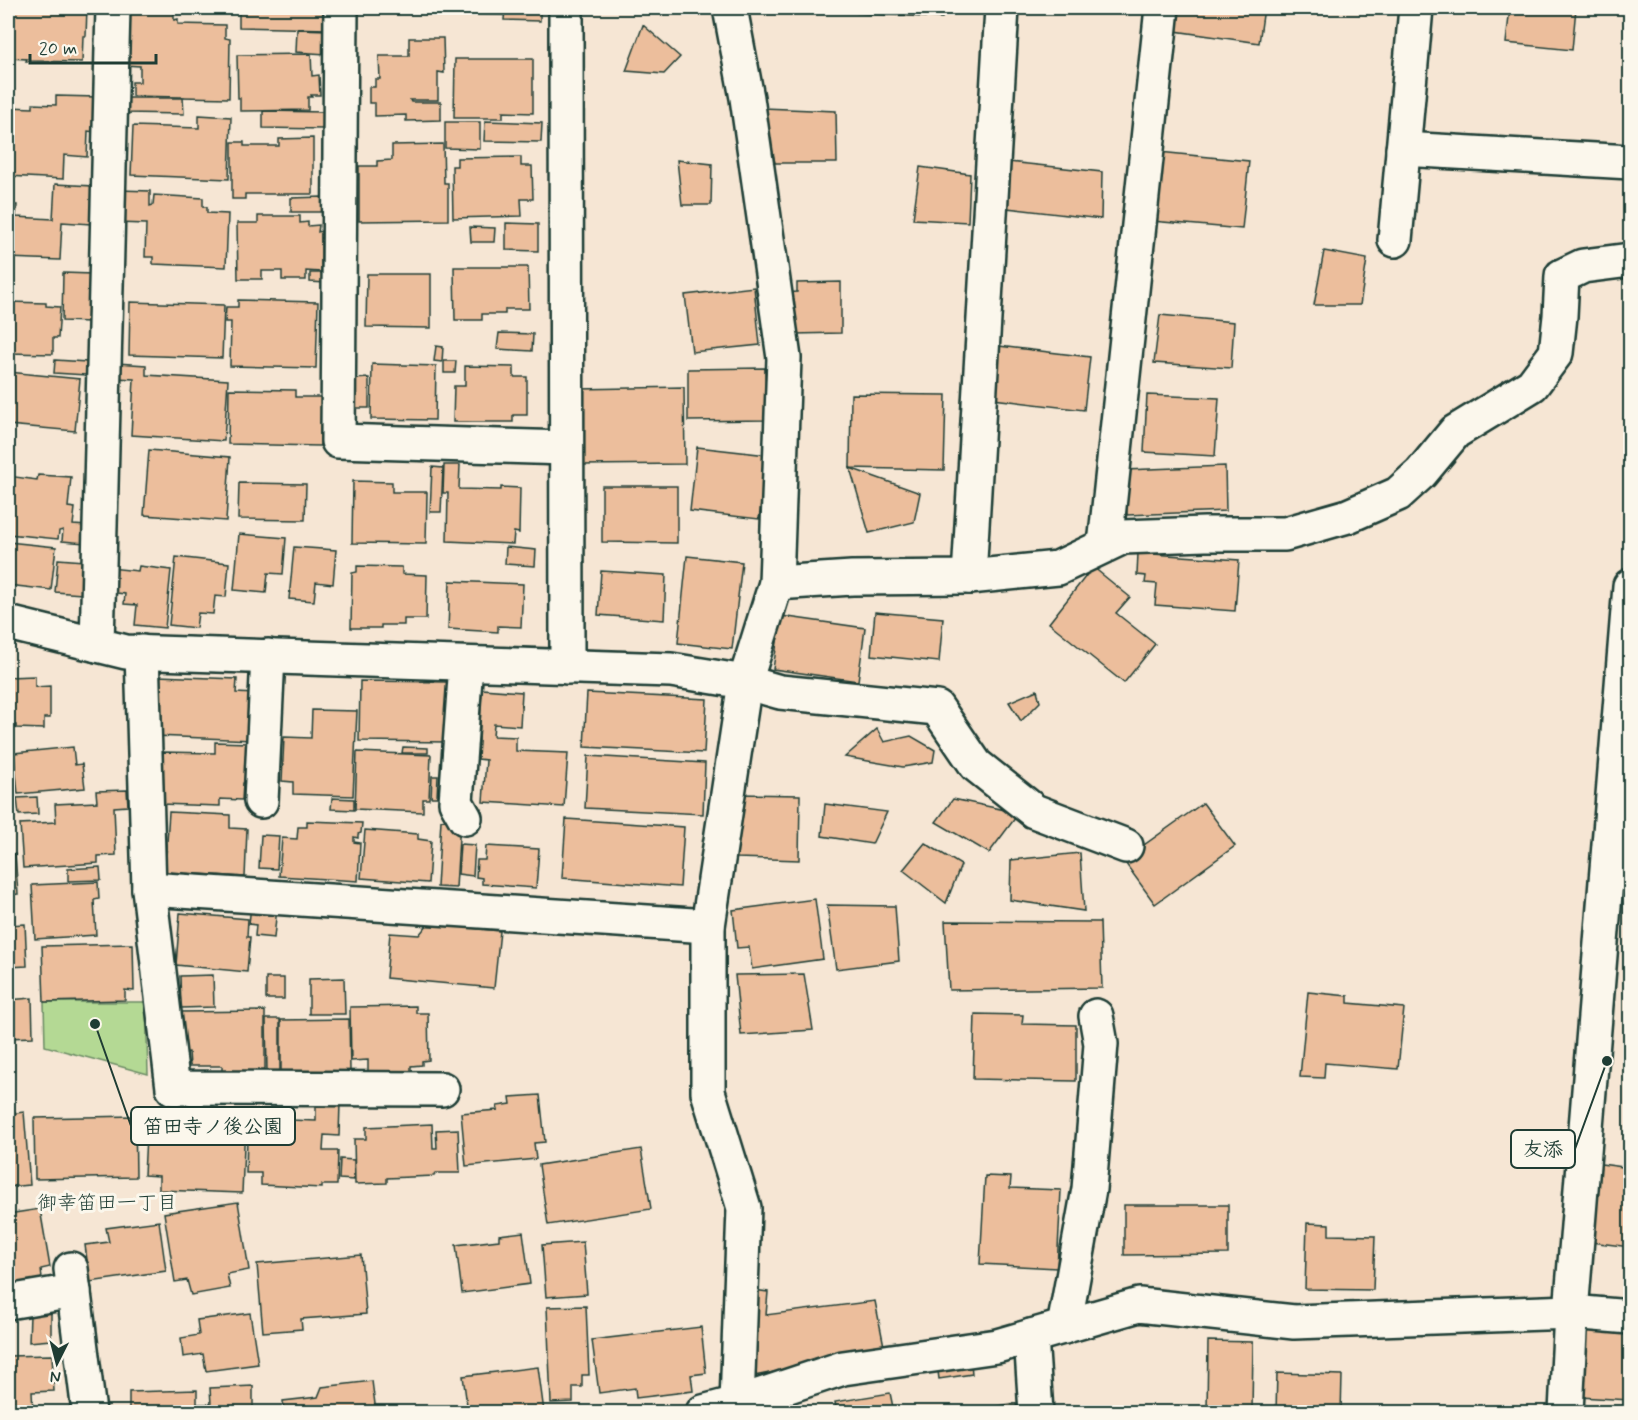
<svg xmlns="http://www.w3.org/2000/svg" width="1638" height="1420" font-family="Mynerve,'Klee One',sans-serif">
  <rect width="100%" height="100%" fill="#f6e6d4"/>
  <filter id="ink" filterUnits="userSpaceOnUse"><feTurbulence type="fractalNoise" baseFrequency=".0167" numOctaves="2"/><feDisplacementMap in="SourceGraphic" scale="12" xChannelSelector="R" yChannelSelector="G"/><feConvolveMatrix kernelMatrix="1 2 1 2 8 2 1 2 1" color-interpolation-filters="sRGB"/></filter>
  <g filter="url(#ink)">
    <!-- green -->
    <polygon fill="#b4d994" stroke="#6a8b64" stroke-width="1.5" points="44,1002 146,1002 148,1074 45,1046"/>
    <!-- building -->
    <g fill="#ecbe9c" stroke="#1f3d34" stroke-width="1.5">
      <polygon points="8,8 87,8 86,36 83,36 82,62 26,61 27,59 8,58"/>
      <polygon points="127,8 174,8 174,20 178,19 178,24 225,25 225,38 230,39 229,98 132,96 132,82 140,82 140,66 125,65"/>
      <polygon points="239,8 329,8 329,29 239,27"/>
      <polygon points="453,8 503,8 503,15 452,14"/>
      <polygon points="505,8 540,8 540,21 504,20"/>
      <polygon points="857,8 943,8 942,18 857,13"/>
      <polygon points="1179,8 1264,8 1259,43 1175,31"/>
      <polygon points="1510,8 1576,8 1572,50 1506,43"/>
      <polygon points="643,25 680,57 664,74 626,71"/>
      <polygon points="297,29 327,30 326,54 296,52"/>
      <polygon points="409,38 443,38 444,73 438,72 438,100 410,100 411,102 441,102 441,120 406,121 406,115 375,116 375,103 369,103 369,87 375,87 375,79 380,79 379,56 409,56"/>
      <polygon points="311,54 312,76 319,75 320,95 311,95 312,97 308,97 308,110 240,111 240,98 238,98 237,55"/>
      <polygon points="455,59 533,59 533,113 503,112 503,118 454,118"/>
      <polygon points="56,96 97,97 95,132 88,131 87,157 64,155 63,179 8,176 8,107 33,108 33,104 56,105"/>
      <polygon points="125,98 183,98 184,114 125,113"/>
      <polygon points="763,108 836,111 837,163 775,163"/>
      <polygon points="263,111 325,112 324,129 263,128"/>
      <polygon points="199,115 231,117 229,179 131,175 133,126 199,128"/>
      <polygon points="485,121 542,123 541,142 484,141"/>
      <polygon points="445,122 480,122 480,149 445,148"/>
      <polygon points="313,138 313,194 245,194 245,199 232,199 232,142 244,142 244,146 279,146 279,139"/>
      <polygon points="443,144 444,183 448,183 448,220 359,221 359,166 377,166 377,161 392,160 392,145"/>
      <polygon points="1159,152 1249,161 1242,229 1152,221"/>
      <polygon points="521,157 521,166 532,166 533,199 521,199 522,216 453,218 452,166 457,166 457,158"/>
      <polygon points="677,160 712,164 711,205 682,205"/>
      <polygon points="1008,162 1102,172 1101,219 1007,208"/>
      <polygon points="920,167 970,174 968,222 913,219"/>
      <polygon points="55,184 93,186 91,224 62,222 60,260 8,258 8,205 17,205 16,217 53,219"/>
      <polygon points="119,190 150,191 150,206 153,205 154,195 203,198 203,207 207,207 207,213 228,214 226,267 153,264 153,257 145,257 146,224 118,223"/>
      <polygon points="323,197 324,212 291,212 291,198"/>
      <polygon points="258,216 300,216 300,223 308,222 308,226 319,225 318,232 321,231 321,272 306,271 306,280 282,280 282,271 262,271 262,279 238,279 237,223 258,223"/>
      <polygon points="506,223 538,224 538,251 506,250"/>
      <polygon points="470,227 495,228 494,242 471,242"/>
      <polygon points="1324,251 1367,259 1360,305 1314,305"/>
      <polygon points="454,267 528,267 529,309 505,309 505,314 482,314 482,320 455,320"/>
      <polygon points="63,273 92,274 90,322 62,321"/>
      <polygon points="310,273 326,273 326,283 310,282"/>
      <polygon points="367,274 431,274 431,328 366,327"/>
      <polygon points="841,282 841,333 794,334 784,293 797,292 797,283"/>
      <polygon points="754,287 760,345 692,352 685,295"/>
      <polygon points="238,300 318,302 316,368 230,366 231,322 225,322 226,307 238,307"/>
      <polygon points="8,302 46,303 46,306 60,307 58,338 53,338 53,354 8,353"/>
      <polygon points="130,302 224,305 222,358 129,355"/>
      <polygon points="1160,315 1234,322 1231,368 1154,363"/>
      <polygon points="499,333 533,334 532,351 497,349"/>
      <polygon points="436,346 443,347 442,362 434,361"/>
      <polygon points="999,346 1090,357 1084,410 993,399"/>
      <polygon points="55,360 87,362 86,375 54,373"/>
      <polygon points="444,361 456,361 455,373 444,373"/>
      <polygon points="116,363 146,365 146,375 228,380 224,441 131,435 134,379 116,378"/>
      <polygon points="372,364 436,366 435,420 371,419"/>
      <polygon points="465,366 514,367 514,377 527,377 527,415 513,415 513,422 453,422 454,386 465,386"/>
      <polygon points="765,368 766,420 688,421 688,369"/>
      <polygon points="8,372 80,379 75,431 8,425"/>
      <polygon points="369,378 369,408 352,408 352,379"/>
      <polygon points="684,387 685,464 579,465 579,389"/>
      <polygon points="229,389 295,390 295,397 321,397 320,446 228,444"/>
      <polygon points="851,394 946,395 944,470 850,468"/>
      <polygon points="1147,395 1219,398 1215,456 1144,452"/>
      <polygon points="697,447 767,455 759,519 690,511"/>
      <polygon points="149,450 230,457 226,521 144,515"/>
      <polygon points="444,465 460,465 459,489 501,490 501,487 520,488 519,533 514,532 513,544 447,541 448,493 443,493"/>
      <polygon points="1225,466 1226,511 1127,515 1125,470"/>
      <polygon points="432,467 443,468 441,512 430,512"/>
      <polygon points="850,468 920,493 914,522 869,533"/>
      <polygon points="38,475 71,477 68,507 75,508 73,525 87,526 85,543 62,541 63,530 59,531 58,539 8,534 8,476 37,480"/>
      <polygon points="353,481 392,482 392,492 427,492 426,544 352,543"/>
      <polygon points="239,483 306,484 305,520 238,519"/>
      <polygon points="602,486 677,486 677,543 602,542"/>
      <polygon points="239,534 286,538 283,574 268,573 266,593 234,590"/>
      <polygon points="8,542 56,547 51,590 8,585"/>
      <polygon points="294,547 336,550 333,584 316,582 314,601 289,599"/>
      <polygon points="506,547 536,550 535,566 505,564"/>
      <polygon points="1138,553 1239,560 1235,611 1155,605 1157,584 1145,583 1146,576 1137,575"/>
      <polygon points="687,556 742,562 732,649 678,643"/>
      <polygon points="176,557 229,563 226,597 215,596 213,614 198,613 196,628 169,625"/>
      <polygon points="58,559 84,561 82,594 55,592"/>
      <polygon points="139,566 171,570 165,628 135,625 137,605 124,604 125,594 108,592 110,568 138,571"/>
      <polygon points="357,566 402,567 402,574 427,575 426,619 404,619 404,625 381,625 381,628 351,628 352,573 357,572"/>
      <polygon points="1093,567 1130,597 1116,613 1155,644 1124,683 1049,623"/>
      <polygon points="601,571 666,575 664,620 598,615"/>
      <polygon points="450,581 523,584 521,627 498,626 498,632 448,629"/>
      <polygon points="875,612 943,618 939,662 871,655"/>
      <polygon points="781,616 865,628 858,681 773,669"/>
      <polygon points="35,676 35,687 50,686 50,718 44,718 44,729 16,728 16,725 8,725 8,677"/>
      <polygon points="157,676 237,679 236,693 255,694 253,740 155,736"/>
      <polygon points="360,681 450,682 449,742 359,741"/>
      <polygon points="482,689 522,692 520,726 494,724 493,736 516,737 516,751 568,753 564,807 483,802 486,760 478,759"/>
      <polygon points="1037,690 1040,702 1021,721 1009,702"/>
      <polygon points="587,693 707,699 704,753 584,747"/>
      <polygon points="312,710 357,711 353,796 293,794 293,782 282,781 284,737 311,738"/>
      <polygon points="877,729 884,742 911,736 935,750 933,762 903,767 845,757"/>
      <polygon points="215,742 248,743 247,782 243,783 242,800 220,799 220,806 160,804 162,752 215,753"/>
      <polygon points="73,747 75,765 82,764 85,788 18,794 14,753"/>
      <polygon points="403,747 428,748 428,753 402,753"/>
      <polygon points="357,752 431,755 429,799 423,799 423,812 355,809"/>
      <polygon points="588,756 705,763 703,814 585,808"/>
      <polygon points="432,776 438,776 437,797 431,797"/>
      <polygon points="127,790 128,806 114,807 116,855 98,856 98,863 23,868 20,824 56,822 55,804 97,802 96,791"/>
      <polygon points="736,794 800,795 799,860 736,858"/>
      <polygon points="37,797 38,814 19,815 17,798"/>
      <polygon points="332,798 354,799 354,810 331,809"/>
      <polygon points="953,799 1019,813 989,853 936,822"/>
      <polygon points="1203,803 1235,846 1155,904 1123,860"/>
      <polygon points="825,804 887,812 872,844 822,836"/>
      <polygon points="169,812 230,815 230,828 247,829 245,877 165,872"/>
      <polygon points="566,819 684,827 680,887 562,878"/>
      <polygon points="441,820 460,821 456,888 437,887"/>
      <polygon points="307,821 362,823 361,833 358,834 358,838 354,837 354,842 360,843 358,881 279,876 282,838 297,839 298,827 307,827"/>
      <polygon points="365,830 418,834 418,839 431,841 428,883 361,878"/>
      <polygon points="261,835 279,836 277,869 259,868"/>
      <polygon points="925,843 961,865 946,903 903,870"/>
      <polygon points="460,844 475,845 473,876 458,874"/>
      <polygon points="486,846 539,849 536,888 482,884 482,878 476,877 477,860 485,860"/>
      <polygon points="1080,853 1084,911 1010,900 1011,860"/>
      <polygon points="15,854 18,894 8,895 8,855"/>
      <polygon points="100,867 101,880 68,881 68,869"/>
      <polygon points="98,882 99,899 94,900 96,935 35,939 32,885"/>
      <polygon points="815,899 823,959 752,969 749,947 737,948 733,910"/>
      <polygon points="251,905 277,907 274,938 255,936 256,925 249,924"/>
      <polygon points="827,905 895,906 899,961 836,969"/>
      <polygon points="180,913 248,919 247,937 250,937 247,972 176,965"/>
      <polygon points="945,921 1100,922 1102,988 949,990"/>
      <polygon points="25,924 27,966 8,967 8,925"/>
      <polygon points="428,924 500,931 494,988 386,978 390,933 419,935"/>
      <polygon points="133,944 134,991 125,990 125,1000 44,1002 42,946"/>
      <polygon points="804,974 813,1030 741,1035 735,975"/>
      <polygon points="213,975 214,1007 181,1008 180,976"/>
      <rect x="266" y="978" width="18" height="21"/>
      <polygon points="344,978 345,1014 309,1014 309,979"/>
      <polygon points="1308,992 1348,996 1348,1003 1404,1008 1398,1069 1325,1063 1324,1078 1300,1077"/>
      <polygon points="32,998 33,1037 8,1038 8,1000"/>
      <polygon points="416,1006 416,1013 428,1013 429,1060 422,1061 422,1065 411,1066 411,1071 368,1073 368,1060 351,1061 350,1007"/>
      <polygon points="265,1011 265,1072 222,1073 222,1066 190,1066 189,1052 179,1053 178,1012"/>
      <polygon points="975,1014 1023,1015 1022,1024 1076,1025 1076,1081 973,1079"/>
      <polygon points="266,1019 280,1019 280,1071 267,1071"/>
      <polygon points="349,1019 350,1071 281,1072 281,1020"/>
      <polygon points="540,1095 545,1142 534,1143 536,1159 466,1166 461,1113 498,1110 497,1106 511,1104 510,1097"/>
      <polygon points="316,1102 340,1103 339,1136 324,1135 323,1151 338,1151 337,1185 322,1185 322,1188 261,1185 261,1173 246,1173 247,1138 262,1139 263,1119 316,1121"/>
      <polygon points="24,1112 30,1185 8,1187 8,1114"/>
      <polygon points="135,1116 136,1177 35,1179 34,1118"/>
      <polygon points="181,1120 245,1122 242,1193 159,1190 159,1176 144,1175 146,1136 167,1137 166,1140 180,1141"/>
      <polygon points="432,1124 433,1148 437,1148 436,1130 458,1129 460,1173 435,1173 434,1176 387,1178 387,1183 355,1184 354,1139 366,1139 366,1127"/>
      <polygon points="641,1149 651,1209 548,1225 539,1165"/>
      <polygon points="340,1159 354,1160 354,1180 339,1179"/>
      <polygon points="1601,1164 1630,1168 1630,1247 1591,1242"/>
      <polygon points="985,1176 1011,1177 1010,1188 1061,1190 1057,1268 980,1264"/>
      <polygon points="238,1202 249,1270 227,1274 230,1288 191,1295 187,1280 175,1282 164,1213"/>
      <polygon points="1124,1205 1228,1205 1228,1254 1124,1255"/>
      <polygon points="40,1209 50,1267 41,1269 42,1279 8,1284 8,1214"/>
      <polygon points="159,1221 166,1271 90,1282 85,1245 109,1242 106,1228"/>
      <polygon points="1307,1223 1329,1224 1329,1235 1375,1236 1373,1290 1305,1289"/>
      <polygon points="523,1232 530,1284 462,1293 456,1245 499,1240 499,1235"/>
      <polygon points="583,1242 587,1294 546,1297 542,1245"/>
      <polygon points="361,1255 366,1314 301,1319 302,1329 263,1332 257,1264"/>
      <polygon points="746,1289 768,1292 766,1315 875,1301 885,1351 754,1376"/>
      <polygon points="586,1306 589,1375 582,1375 582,1387 573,1387 573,1402 551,1403 547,1307"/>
      <polygon points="51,1311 51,1340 29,1342 30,1315"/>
      <polygon points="250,1313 258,1364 206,1371 203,1354 183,1357 181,1338 199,1335 197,1320"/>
      <polygon points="1583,1324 1630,1326 1630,1400 1580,1397"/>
      <polygon points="701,1327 706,1373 691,1375 693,1391 636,1398 635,1388 599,1393 592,1340"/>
      <polygon points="1208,1341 1253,1342 1252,1412 1207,1412"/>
      <polygon points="970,1352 972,1374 939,1379 936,1356"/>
      <polygon points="52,1355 54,1391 32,1392 33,1411 8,1412 8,1356"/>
      <polygon points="538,1367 544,1412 468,1412 463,1376"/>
      <polygon points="1277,1373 1342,1375 1341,1412 1276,1412"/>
      <polygon points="372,1381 376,1412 284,1412 283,1401 318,1397 322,1387"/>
      <polygon points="253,1386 253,1412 129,1412 129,1392 197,1390 197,1404 211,1404 210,1388"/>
      <polygon points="890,1393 894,1412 837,1412 835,1402"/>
      <polygon points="787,1398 793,1412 752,1412"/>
      <polygon points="1016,1403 1017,1412 967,1412"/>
    </g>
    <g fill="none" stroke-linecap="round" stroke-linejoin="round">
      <!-- minor casing -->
      <g stroke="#1f3d34" stroke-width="38">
        <g id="minor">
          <polyline points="341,8 338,441 566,448"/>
          <polyline points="566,8 567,667"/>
          <polyline points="730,8 747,98 784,358 776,583 745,682 708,926 708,1092 744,1208 737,1403"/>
          <polyline points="1403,149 1630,162"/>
          <polyline points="1395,240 1416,8"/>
          <polyline points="1105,545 1162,8"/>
          <polyline points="969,577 1002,8"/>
          <polyline points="776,583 852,578 969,577 1058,568 1123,537 1205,534 1285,534 1348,516 1398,494 1421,473 1455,432 1532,385 1556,353 1560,316 1562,276 1583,266 1630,260"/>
          <polyline points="8,623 126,652 671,670 745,682 780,692 937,708 976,765 1034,811 1126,846"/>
          <polyline points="97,645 113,8"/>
          <polyline points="142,652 149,889 173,1088 442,1089"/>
          <polyline points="261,801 268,656"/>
          <polyline points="465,818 456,802 466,664"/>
          <polyline points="149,889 708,926"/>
          <polyline points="71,1269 89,1412"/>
          <polyline points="8,1302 74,1291"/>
          <polyline points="1064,1327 1089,1189 1101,1044 1096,1016"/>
          <polyline points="1031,1336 1036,1412"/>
          <polyline points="703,1412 737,1403 843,1368 997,1346 1139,1305 1294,1322 1571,1312 1630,1317"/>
          <polyline points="1566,1412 1571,1312 1630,586"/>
        </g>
      </g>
      <!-- minor -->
      <use href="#minor" stroke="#fbf7ec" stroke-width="33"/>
    </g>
  </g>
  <g text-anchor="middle" stroke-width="6" stroke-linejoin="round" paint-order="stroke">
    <!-- neighbourhood labels -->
    <g font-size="20" fill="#1f3d34" stroke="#fbf7ec">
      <text x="107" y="1209">御幸笛田一丁目</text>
    </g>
  </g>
  <!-- callouts -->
  <path fill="none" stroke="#1f3d34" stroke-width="2" d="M95 1024L131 1126M1607 1061L1575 1149"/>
  <g fill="#1f3d34" stroke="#fbf7ec" stroke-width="2">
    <circle cx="95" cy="1024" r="6"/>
    <circle cx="1607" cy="1061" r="6"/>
  </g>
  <g fill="#fbf7ec" stroke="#1f3d34" stroke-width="2">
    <rect x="131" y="1107" width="164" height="38" rx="6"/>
    <rect x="1511" y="1130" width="64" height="38" rx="6"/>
  </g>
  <g font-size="20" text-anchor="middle" font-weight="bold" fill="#1f3d34">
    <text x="213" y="1133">笛田寺ノ後公園</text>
    <text x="1543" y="1156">友添</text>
  </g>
  <!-- margin -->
  <rect width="1638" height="1420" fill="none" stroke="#fbf7ec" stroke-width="30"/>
  <rect x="15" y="15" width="1608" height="1390" fill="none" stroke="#1f3d34" stroke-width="2" filter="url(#ink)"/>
  <!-- north arrow -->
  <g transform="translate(57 1363) rotate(186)" stroke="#fbf7ec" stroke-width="4.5" paint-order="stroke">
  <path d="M0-4.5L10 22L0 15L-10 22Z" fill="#1f3d34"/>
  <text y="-9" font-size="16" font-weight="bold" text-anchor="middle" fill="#1f3d34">N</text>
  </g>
  <!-- scale -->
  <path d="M30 54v9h126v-9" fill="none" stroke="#1f3d34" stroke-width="3"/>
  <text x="39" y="54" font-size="18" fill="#1f3d34" stroke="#fbf7ec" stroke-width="4.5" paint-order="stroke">20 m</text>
</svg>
